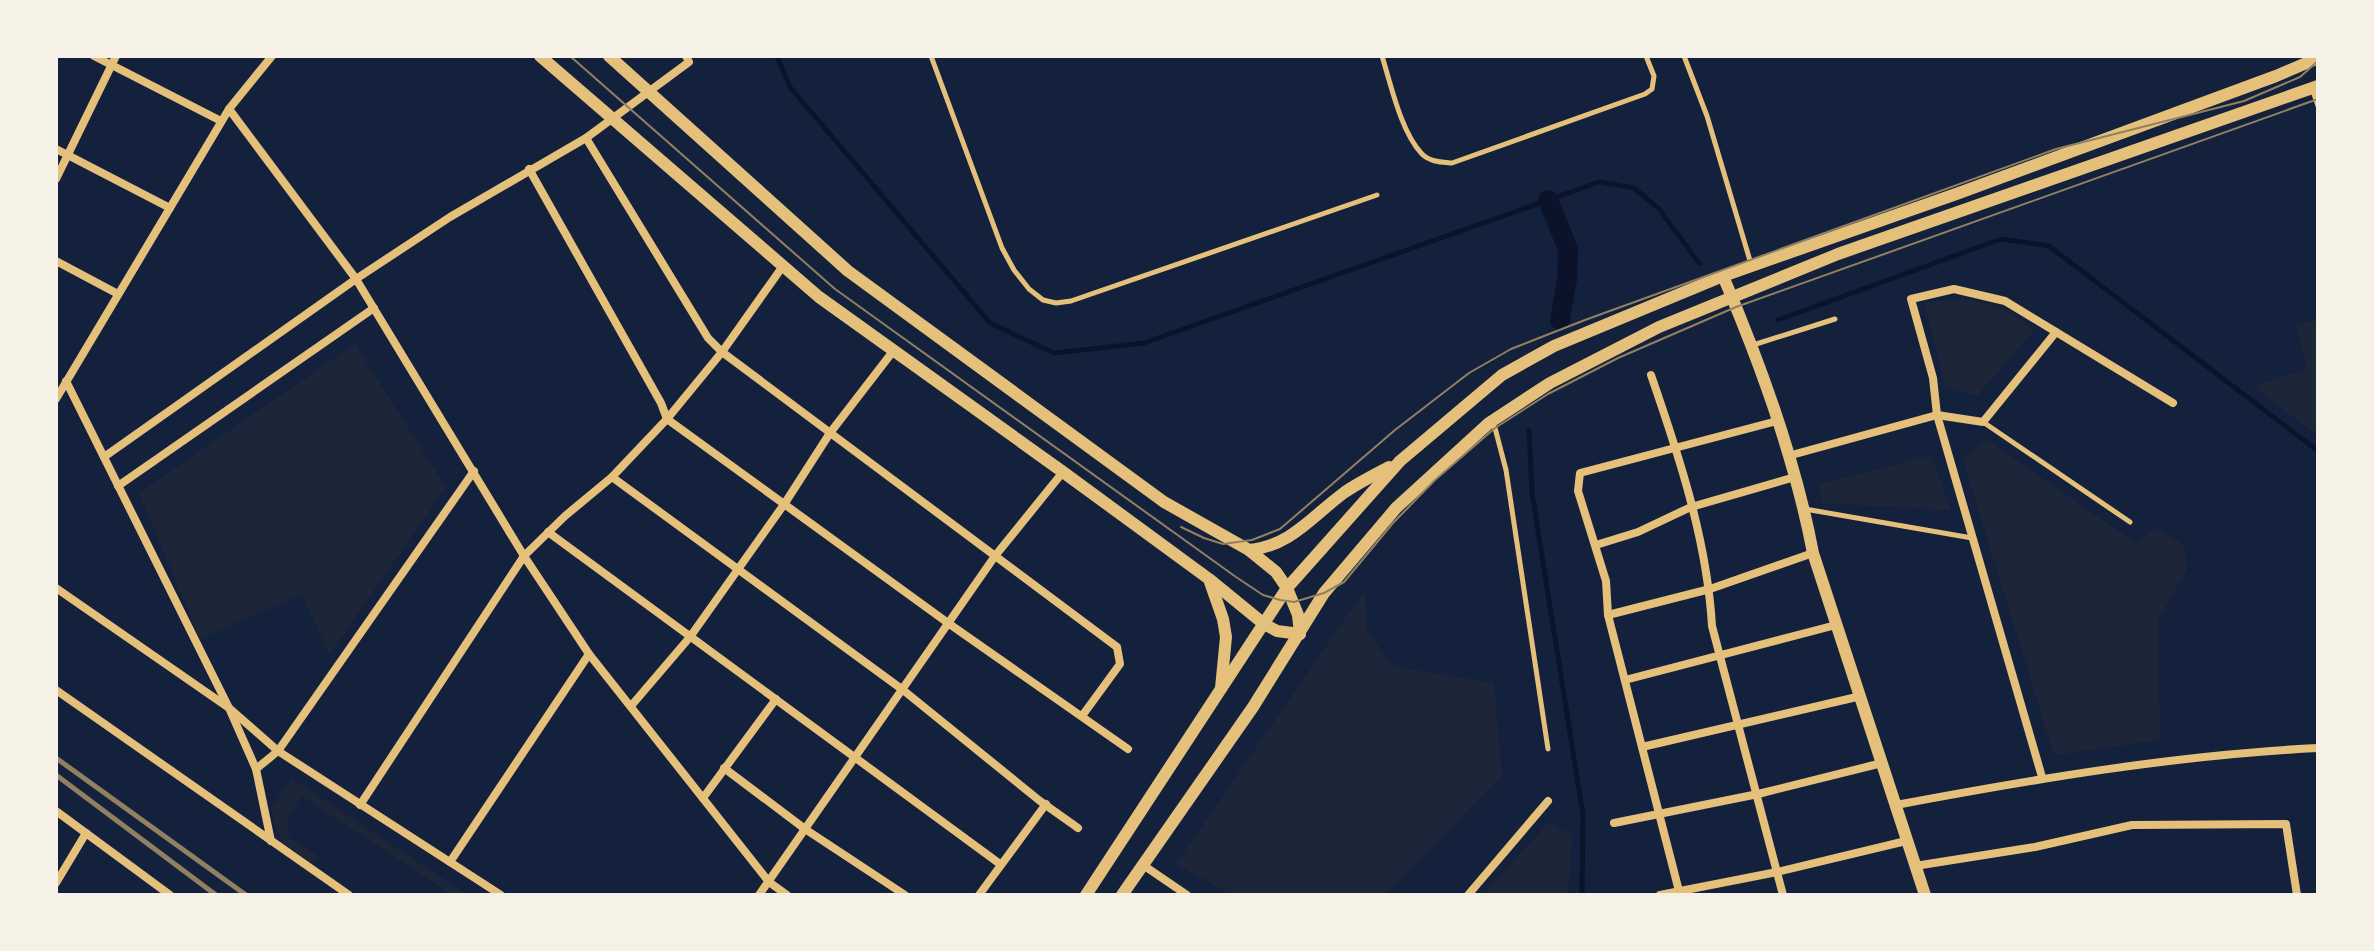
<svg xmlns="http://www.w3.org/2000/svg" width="2374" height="951" font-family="Quicksand,sans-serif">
  <rect width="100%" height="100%" fill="#14213d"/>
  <!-- green -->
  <g fill="#1d2539">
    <path d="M1953,299c32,1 57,11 81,31l-57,66 -32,-10 -20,-83z"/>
    <polygon points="2318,319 2318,436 2253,386 2308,369 2295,326"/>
    <polygon points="355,344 446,487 329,655 302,594 200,639 139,493"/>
    <polygon points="1986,439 2137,544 2155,528 2184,545 2187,570 2158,620 2160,740 2054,755 1963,460"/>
    <polygon points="1931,455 1951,510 1821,503 1820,484"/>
    <polygon points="1364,591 1367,629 1391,666 1494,683 1502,776 1385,895 1232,895 1176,864"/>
    <polygon points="291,778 468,895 452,895 302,796 287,818 289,837 319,857 314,864 282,843 271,809"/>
    <polygon points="1548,823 1572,835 1568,895 1483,895"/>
  </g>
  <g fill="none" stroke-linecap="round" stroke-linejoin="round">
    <!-- stream -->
    <g stroke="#0b132b" stroke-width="5">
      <polyline points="777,56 790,87 990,323 1054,353 1144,343 1599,182 1634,188 1659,209 1699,263"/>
      <polyline points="1778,320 2001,239 2049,246 2318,451"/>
      <polyline points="1529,430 1532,493 1583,815 1582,895"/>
    </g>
    <!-- canal -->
    <polyline stroke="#0b132b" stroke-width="20" points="1548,200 1568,249 1567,279 1560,320"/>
    <!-- service -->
    <g stroke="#e5c07b" stroke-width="5">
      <polyline points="931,56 1002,248 1014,270 1029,289 1043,300 1056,303 1071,301 1377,195"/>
      <path d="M1382,56c9,29 19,76 40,98 8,8 19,8 30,9l193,-69 7,-5 2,-13 -8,-20"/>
      <polyline points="1684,56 1707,116 1751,264"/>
      <polyline points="2312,88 2318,106"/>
      <polyline points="1753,345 1835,319"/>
      <polyline points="1983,422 2130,522"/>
      <polyline points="1490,423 1495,428 1506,470 1548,749"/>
      <polyline points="1805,509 1972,538"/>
    </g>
    <!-- minor -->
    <g stroke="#e5c07b" stroke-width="8">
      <polyline points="94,56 221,121"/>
      <polyline points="229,109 356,279 524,556 589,654 769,882 787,895"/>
      <polyline points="586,138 708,338 722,352 1117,647 1120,664 1082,716"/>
      <polyline points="56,149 170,208"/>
      <polyline points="529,169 661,403 667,419 722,352 783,266"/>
      <polyline points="56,179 116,56"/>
      <polyline points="56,261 118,294"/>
      <path d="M1651,375c28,81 56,165 61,251l71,269"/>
      <polyline points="66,381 229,708 256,769 271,841"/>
      <polyline points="56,399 229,109 272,56"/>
      <polyline points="1788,456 1937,415 1983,422 2056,332"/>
      <polyline points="104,457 356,279 450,217 586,138 689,62 686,56"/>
      <polyline points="612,477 903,690 1040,801 1078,828"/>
      <polyline points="118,486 374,308"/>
      <polyline points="548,532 1000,864"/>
      <polyline points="1596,545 1638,532 1691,507 1795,477"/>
      <polyline points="56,588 229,708 278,751 501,895"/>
      <polyline points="1608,615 1710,589 1813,553"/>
      <polyline points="1625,680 1836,625"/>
      <polyline points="56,690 349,895"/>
      <polyline points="631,706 690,637 785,503 830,433 894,350"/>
      <polyline points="1642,747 1861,696"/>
      <polyline points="724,768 805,829 905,895"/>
      <polyline points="256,769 278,751 474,471"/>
      <polyline points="2042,777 1937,415 1933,378 1911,299 1954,289 2005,301 2173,403"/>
      <polyline points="703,798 776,699"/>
      <polyline points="360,805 524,556 565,516 612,477 667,419 948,623 1128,749"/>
      <path d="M1896,805c139,-26 280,-50 422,-57"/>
      <polyline points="56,811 170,895"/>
      <polyline points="1614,823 1758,794 1882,763"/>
      <polyline points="450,862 589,654"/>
      <polyline points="1143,865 1187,895"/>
      <polyline points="1915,866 2035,847 2132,825 2286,824 2297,895"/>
      <polyline points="56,883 86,833"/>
      <polyline points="759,895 995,556 1063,472"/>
      <polyline points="979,895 1046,804"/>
      <polyline points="1468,895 1548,801"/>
      <polyline points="1660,895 1777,872 1906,841"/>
      <polyline points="1680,895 1608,615 1606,581 1578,491 1580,473 1777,421"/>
    </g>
    <!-- tertiary -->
    <g stroke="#e5c07b" stroke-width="12">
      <polyline points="540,56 819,297 1063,472 1209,579 1264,624 1277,631 1300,634"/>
      <polyline points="609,56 848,271 1164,502 1249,550 1276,572 1287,588 1298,615 1300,634"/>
      <path d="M1723,276c38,89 72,182 90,277l112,342"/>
      <path d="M1249,550c42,-4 63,-34 96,-58 13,-9 29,-17 44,-25"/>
      <polyline points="1210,582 1223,619 1226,637 1221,688"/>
      <polyline points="1086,895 1287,588 1400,461 1502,375 1554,346 1723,276 1959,193 2276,76 2318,58"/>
      <polyline points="1122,895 1253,707 1324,593 1396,508 1489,423 1550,383 1659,327 1838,254 2318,86"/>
    </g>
    <!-- tram -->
    <g stroke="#918062" stroke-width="2">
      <polyline points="570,56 835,289 1236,577 1263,595 1280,600 1294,602 1324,593 1344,582 1393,523 1435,480 1495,428 1548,394 1618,358 1736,307 2318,99"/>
      <polyline points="1181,527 1204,538 1223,544 1252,540 1280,529 1395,430 1469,373 1511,349 1585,320 2056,149 2244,101 2300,77 2318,61"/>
    </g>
    <!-- rail -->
    <g stroke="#918062" stroke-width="5">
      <polyline points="56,758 246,895"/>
      <polyline points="56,775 216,895"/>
    </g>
  </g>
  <!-- border -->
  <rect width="2374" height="951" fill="none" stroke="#f6f1e7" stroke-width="116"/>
</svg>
